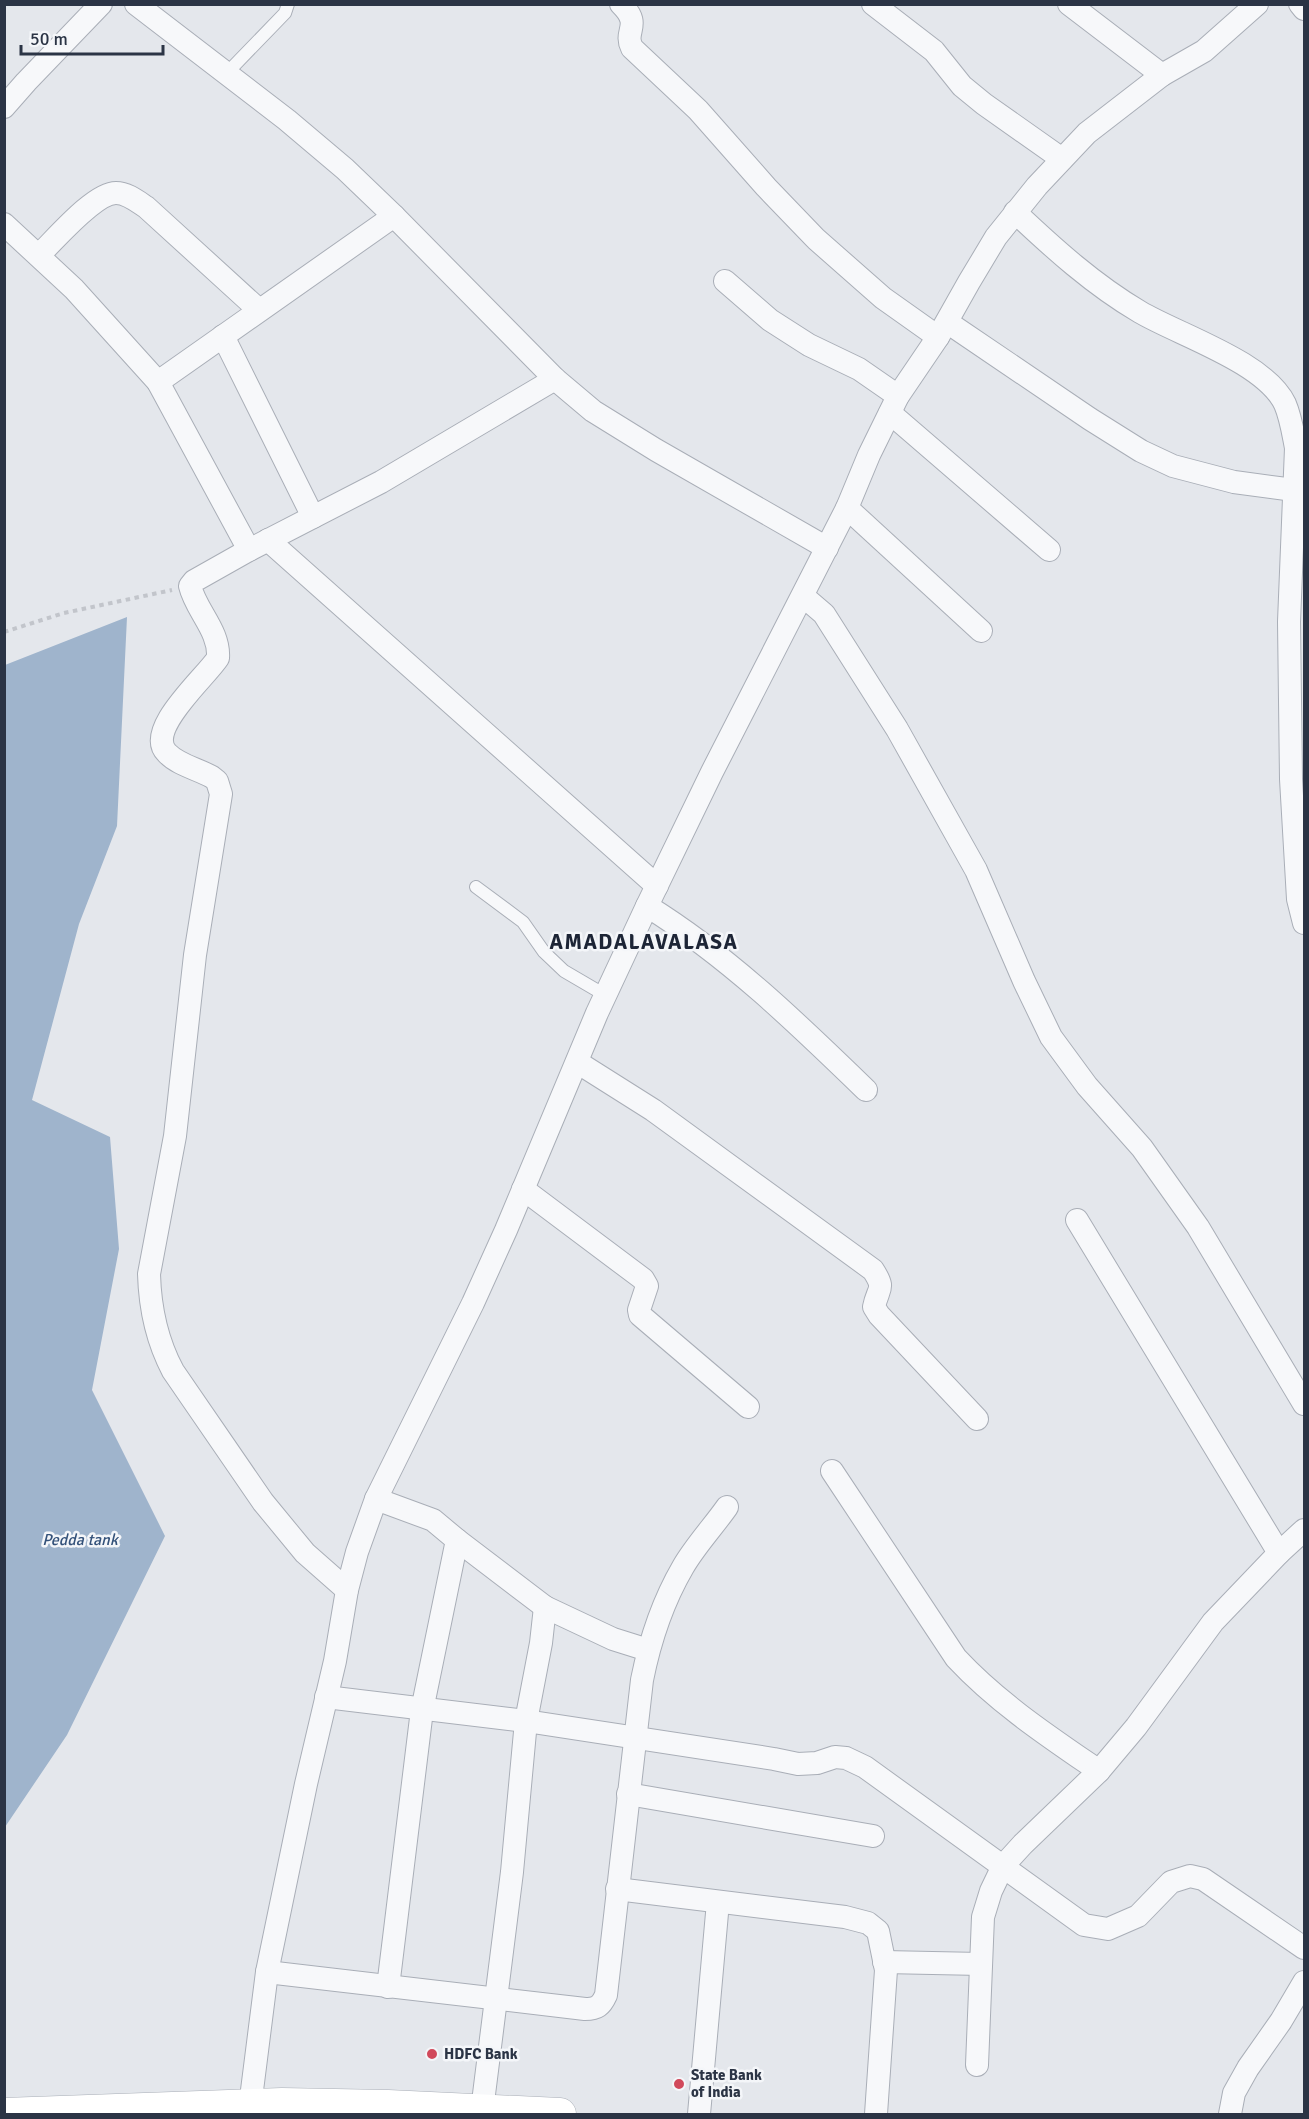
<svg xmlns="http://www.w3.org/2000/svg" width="1309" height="2119" font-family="Signika,sans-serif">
  <rect width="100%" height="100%" fill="#e4e7ec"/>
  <!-- water -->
  <polygon fill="#9fb4cc" points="127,617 117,826 79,924 32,1100 110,1137 119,1249 92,1390 165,1536 67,1735 5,1827 5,665"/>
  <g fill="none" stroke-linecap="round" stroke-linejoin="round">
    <!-- service casing -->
    <g stroke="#a9aeb7" stroke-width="14">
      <g id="service">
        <polyline points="226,74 285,13 288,4"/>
        <polyline points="476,887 523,922 544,952 564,971 605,995"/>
      </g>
    </g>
    <!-- minor casing -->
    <g stroke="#a9aeb7" stroke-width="24">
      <g id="minor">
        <polyline points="136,4 287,120 345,169 394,216 555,379 593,411 656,450 827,548"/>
        <path d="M621,4c22,22 2,26 11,44l66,62 68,77 50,52 67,59 55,39"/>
        <polyline points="873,4 934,51 962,86 984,104 1062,159"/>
        <polyline points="1069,4 1162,75"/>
        <polyline points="1300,4 1304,9"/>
        <polyline points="4,107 26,82 101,4"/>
        <path d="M1015,212c38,36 79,73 125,100 39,23 125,50 145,92 6,14 8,29 11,44l-7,174 2,157 7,120 6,24"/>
        <polyline points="4,224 74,289 158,382 249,550"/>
        <path d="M39,255c16,-15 55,-62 77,-62 11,0 21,8 30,14l113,103"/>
        <polyline points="725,281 770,320 809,345 859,369 898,396"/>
        <polyline points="947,322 1090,419 1141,451 1173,466 1234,482 1294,490"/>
        <polyline points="223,336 313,517"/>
        <polyline points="158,382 394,216"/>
        <polyline points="890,413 1049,550"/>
        <polyline points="847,508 981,631"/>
        <polyline points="268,540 657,886"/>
        <polyline points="803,596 824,614 897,729 976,870 1024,981 1051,1037 1087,1086 1142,1148 1198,1227 1304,1404"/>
        <path d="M647,906c81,50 151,118 219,184"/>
        <path d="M577,1062l76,48 220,160c13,20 5,17 1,37l5,8 98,104"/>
        <polyline points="523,1189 643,1279 647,1286 639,1310 640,1315 748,1407"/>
        <polyline points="1077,1220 1279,1553"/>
        <path d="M832,1471l124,187c42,45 92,78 143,113"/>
        <polyline points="376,1499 433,1520 457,1540 422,1710 388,1987"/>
        <polyline points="457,1540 545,1607 613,1639 648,1650"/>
        <path d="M347,1590l-42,-37 -42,-51 -90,-131c-16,-30 -23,-62 -24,-97l26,-138 20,-181 26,-161 -4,-13 -5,-4c-14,-8 -34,-12 -45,-24 -23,-23 38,-75 51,-95 2,-27 -22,-47 -28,-72l4,-5 55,-31 132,-68 174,-103"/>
        <polyline points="326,1697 526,1721 774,1759 798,1764 817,1763 835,1757 846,1758 865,1767 1084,1925 1108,1929 1138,1916 1171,1882 1190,1876 1203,1879 1304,1948"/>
        <polyline points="628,1794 873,1836"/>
        <polyline points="617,1889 845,1917 868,1923 878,1931 886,1970 876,2114"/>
        <polyline points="884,1962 981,1964"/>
        <path d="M267,1972l318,37c12,0 16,-3 21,-14l36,-315c8,-40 20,-77 41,-113 12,-21 30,-40 44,-60"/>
        <polyline points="977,2065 983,1917 991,1891 1003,1866 1023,1844 1099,1771 1136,1727 1213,1622 1279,1553 1304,1530"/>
        <polyline points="482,2110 512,1872 526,1721 541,1643 545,1607"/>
        <polyline points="249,2114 267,1972 306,1784 335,1661 347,1590 357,1552 376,1499 473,1303 506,1230 597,1013 647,906 712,772 847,508 869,455 898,396 938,337 969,282 996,237 1037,186 1087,133 1162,75 1204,51 1257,4"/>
        <polyline points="699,2114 718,1902"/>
        <polyline points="1230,2114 1234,2093 1248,2068 1281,2021 1304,1982"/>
      </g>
    </g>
    <!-- secondary casing -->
    <g stroke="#a9aeb7" stroke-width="33">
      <polyline id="secondary" points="4,2114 282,2104 388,2106 560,2114"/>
    </g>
    <!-- path -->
    <polyline stroke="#c2c5cb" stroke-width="4" stroke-dasharray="4.5 4.5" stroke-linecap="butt" points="4,632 64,613 172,590"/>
    <!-- service -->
    <use href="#service" stroke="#f7f8fa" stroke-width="12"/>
    <!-- minor -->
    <use href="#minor" stroke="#f7f8fa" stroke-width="22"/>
    <!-- secondary -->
    <use href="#secondary" stroke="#fff" stroke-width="32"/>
  </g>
  <!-- markers -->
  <g fill="#d1495b" stroke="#f4f6f9" stroke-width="2">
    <circle cx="432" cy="2054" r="6"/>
    <circle cx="679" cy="2084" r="6"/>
  </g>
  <g text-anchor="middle" stroke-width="5" stroke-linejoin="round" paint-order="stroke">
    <!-- poi labels -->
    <g font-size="15" font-weight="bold" fill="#2b3445" stroke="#f4f6f9" text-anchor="start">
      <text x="444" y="2059">HDFC Bank</text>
      <text x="691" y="2080">State Bank<tspan x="691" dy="17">of India</tspan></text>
    </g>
    <!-- water labels -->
    <g font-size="16" font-style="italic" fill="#34527a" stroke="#f4f6f9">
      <text x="80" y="1545">Pedda tank</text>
    </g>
    <!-- district labels -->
    <g font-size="21" font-weight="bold" letter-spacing="1.5" fill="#1d2536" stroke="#f4f6f9">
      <text x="644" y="949">AMADALAVALASA</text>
    </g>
  </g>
  <!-- border -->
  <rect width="1309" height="2119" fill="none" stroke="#2b3445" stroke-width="12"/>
  <!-- scale -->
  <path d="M21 45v9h142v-9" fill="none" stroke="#2b3445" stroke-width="3"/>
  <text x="30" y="45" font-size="18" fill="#2b3445" stroke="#f4f6f9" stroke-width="4.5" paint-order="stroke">50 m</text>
</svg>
